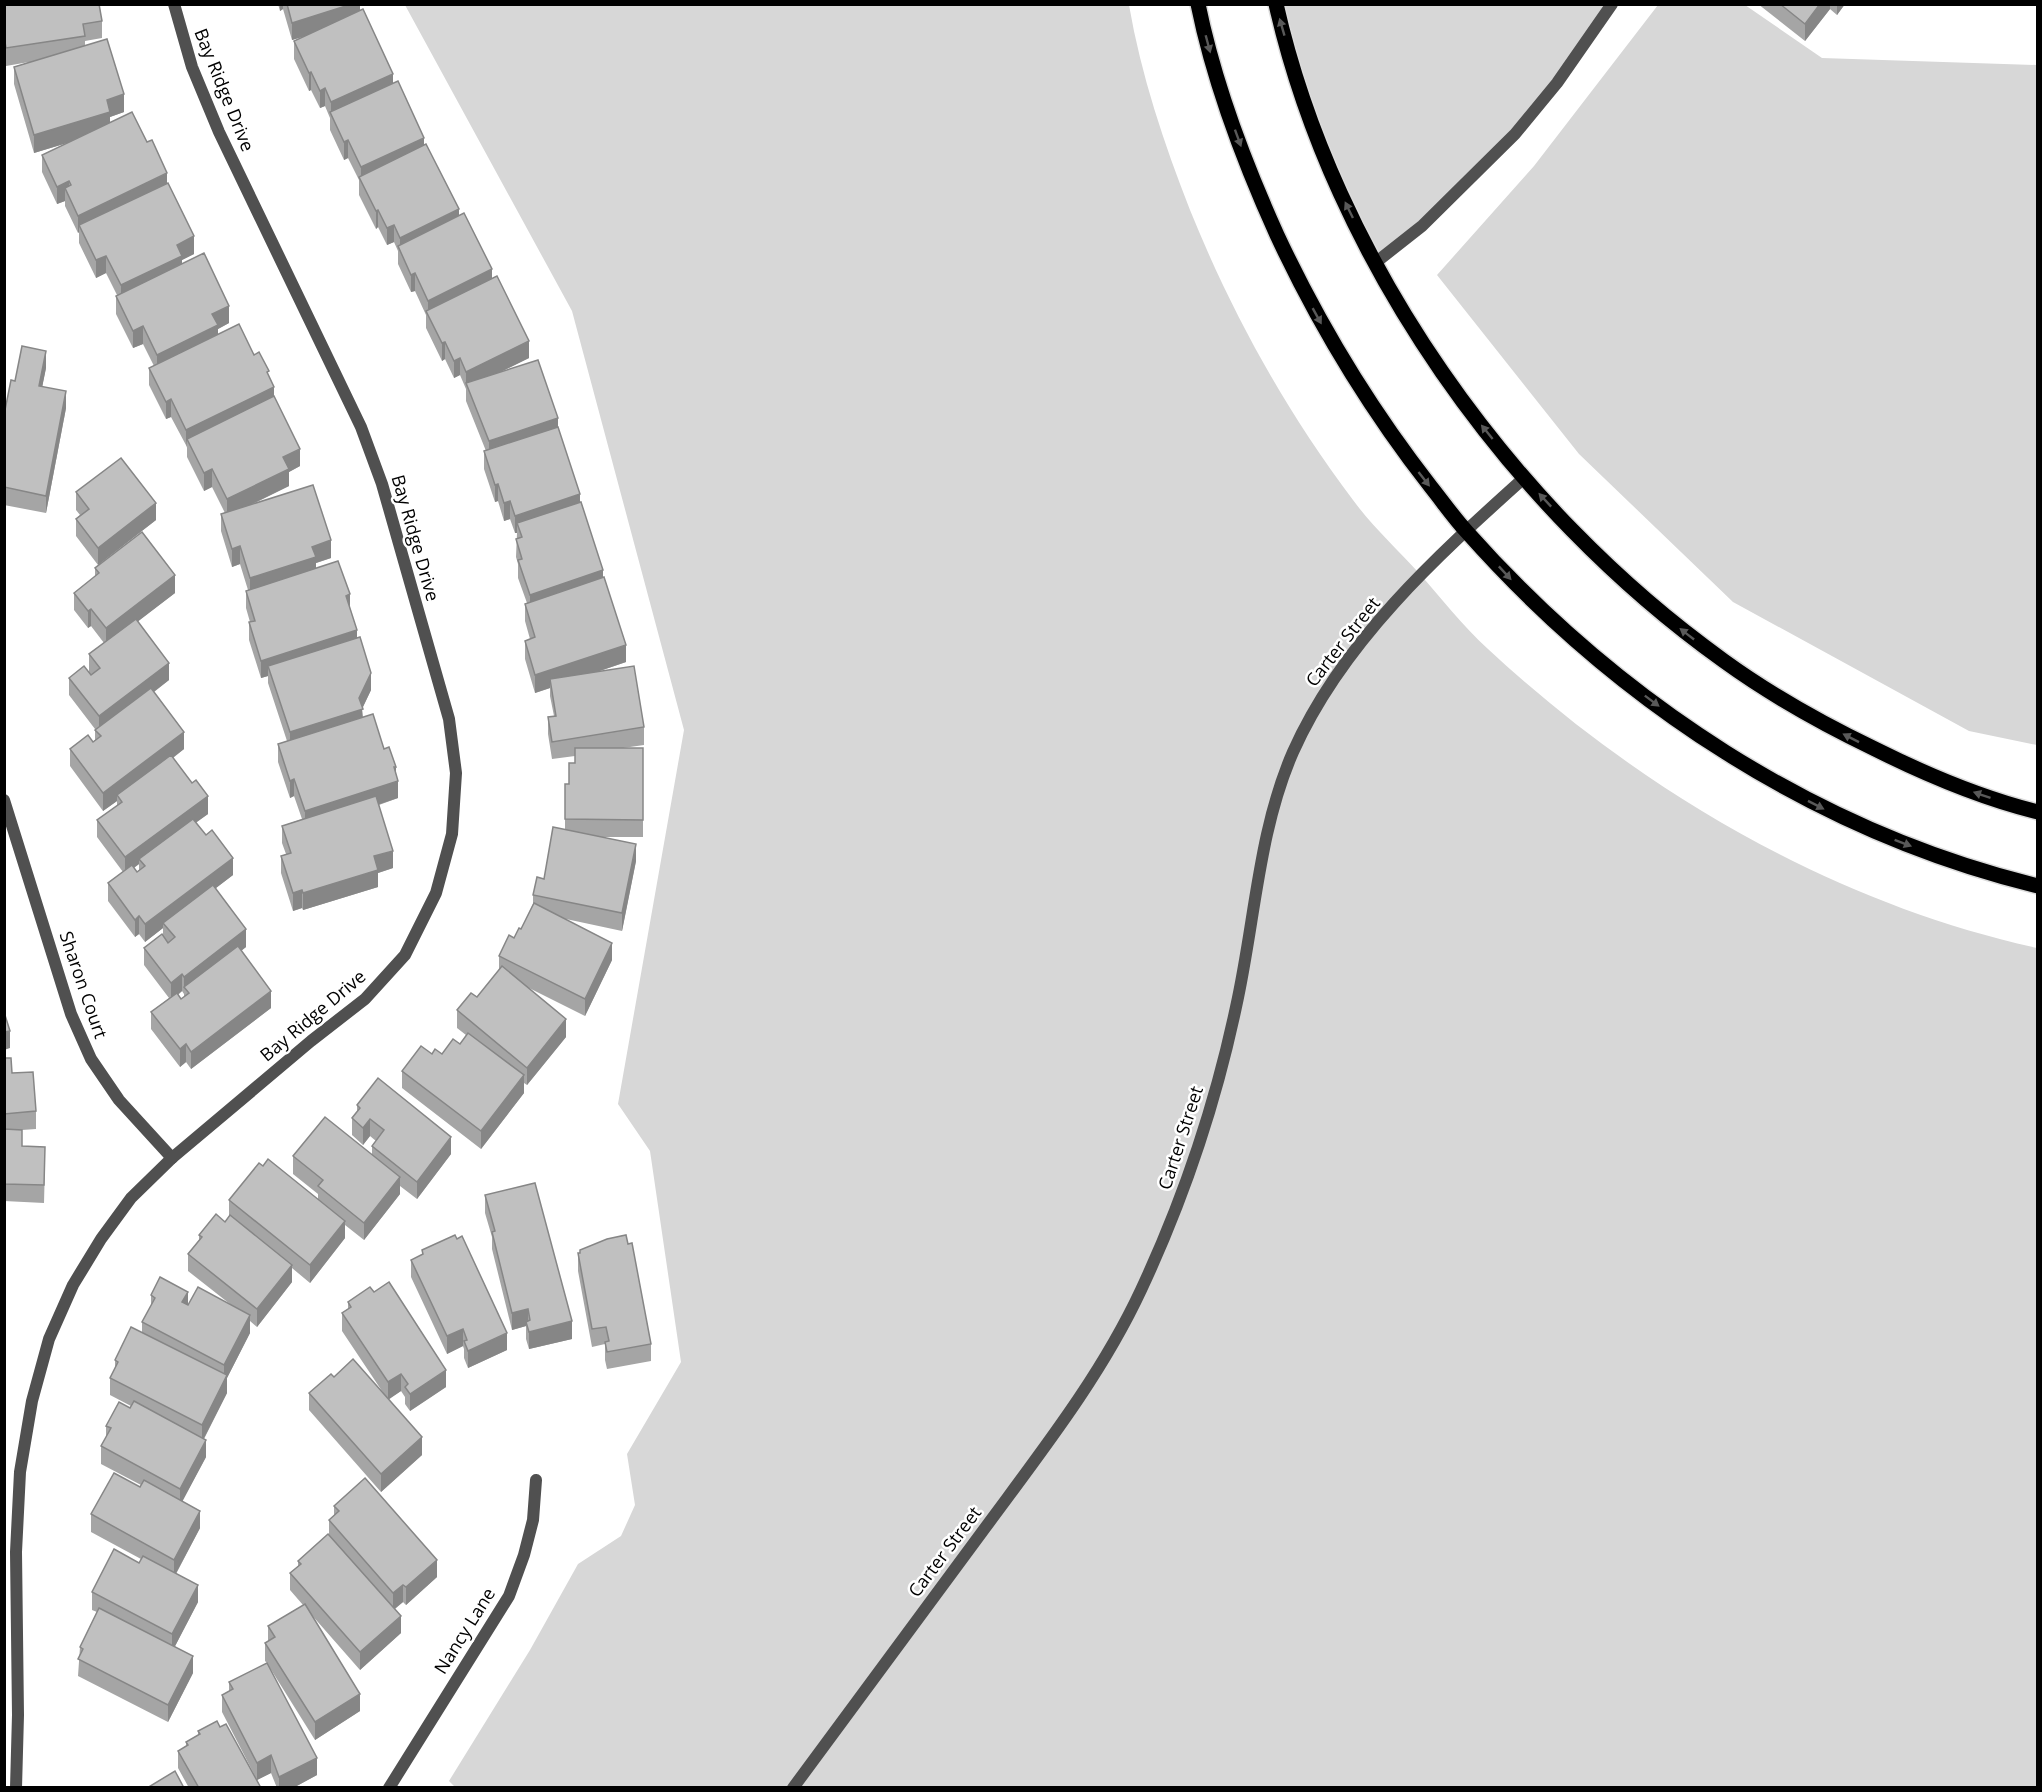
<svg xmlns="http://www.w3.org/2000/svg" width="2042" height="1792" font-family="'Open Sans',sans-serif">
  <rect width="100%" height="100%" fill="#fff"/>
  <!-- green -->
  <g fill="#d7d7d7">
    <path d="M405,5h724c12,70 35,139 61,205 42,104 96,201 163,290 19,26 44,49 65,72 23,26 45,54 70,77 153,142 344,254 549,299v839l-1581,1 -7,-7 81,-131 48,-86 43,-28 14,-31 -8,-51 54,-92 -31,-211 -32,-47 66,-374 -112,-419z"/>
    <polygon points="1276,5 1612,5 1536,109 1375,263 1344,199"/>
    <polygon points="1658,5 1745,5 1822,58 2037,65 2037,745 1969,731 1733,602 1579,454 1437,275 1534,166"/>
  </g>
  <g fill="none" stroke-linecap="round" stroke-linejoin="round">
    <!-- primary casing -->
    <g stroke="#dbdbdb" stroke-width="18">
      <g id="primary">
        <path d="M1198,4c16,79 46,158 79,231 42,90 93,174 154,252 12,15 23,31 36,45 151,170 349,300 571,354"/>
        <path d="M1276,4c58,257 235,505 448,657 47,34 99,63 151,88 52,26 106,49 163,63"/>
      </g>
    </g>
    <!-- service -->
    <polyline stroke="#505050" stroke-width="12" points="1375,263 1422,226 1515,134 1557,83 1612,4"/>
    <!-- minor -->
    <g stroke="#505050" stroke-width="12">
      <polyline points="4,800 71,1014 91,1059 119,1100 172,1158"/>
      <polyline points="16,1788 18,1715 16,1552 20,1472 32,1401 49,1339 73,1285 101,1239 131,1198 172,1158 311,1041 365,999 405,955 436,893 452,834 456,773 449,719 382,484 361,427 219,132 192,67 174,4"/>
      <polyline points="389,1788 509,1596 524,1555 533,1520 536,1480"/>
    </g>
    <!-- tertiary -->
    <path stroke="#505050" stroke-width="12" d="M793,1788c64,-87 128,-174 192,-260 56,-76 116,-152 156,-238 43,-92 74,-184 95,-283 19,-85 22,-175 57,-255 49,-110 143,-195 231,-274"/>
    <!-- primary -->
    <use href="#primary" stroke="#000" stroke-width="15"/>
  </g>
  <!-- wall -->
  <g fill="#a5a5a5" fill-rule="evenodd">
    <polygon points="4,4 102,21 102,38 85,41 85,46 124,112 110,117 110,122 167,183 194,254 182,260 182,264 229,323 218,329 218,335 254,355 269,376 274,397 300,466 289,472 289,486 253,504 331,558 316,563 316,568 350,610 357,638 371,690 362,709 363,717 384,749 396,774 398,798 379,805 393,868 378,873 378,887 303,910 302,908 293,911 281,873 281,856 286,854 282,843 282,826 302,819 294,796 290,798 278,762 278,744 287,741 268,683 268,676 261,678 249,640 249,622 250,622 246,608 246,591 248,590 240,564 232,567 221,531 221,514 225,513 212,487 204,491 187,457 187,447 171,417 166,419 149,385 149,368 154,366 143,344 133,348 116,314 116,296 117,295 106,273 96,278 79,243 79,232 78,233 65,206 65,201 57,204 42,172 42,155 67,143 34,153 14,84 14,67 29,62 6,66 4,54"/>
    <polygon points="278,4 360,4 360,11 393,83 459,216 492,278 529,358 501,372 558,427 603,577 626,662 600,671 644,727 644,745 623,748 643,748 643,837 601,837 636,861 622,931 566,919 612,960 585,1016 527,987 566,1037 527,1085 524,1083 524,1093 481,1149 402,1088 402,1071 432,1054 442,1054 460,1044 466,1035 457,1028 457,1010 477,997 499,970 499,956 521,929 533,904 533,895 544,879 565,830 565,784 569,784 575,763 575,756 552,759 548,734 548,717 554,716 550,696 550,688 535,693 525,659 525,641 530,639 525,621 525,604 527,603 518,578 518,564 516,557 517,533 515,533 510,519 504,521 498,501 495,502 484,469 484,451 486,451 466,401 466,389 460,375 454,378 445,359 442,361 426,328 426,315 415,291 411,292 398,264 398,251 394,242 387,245 378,227 376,229 359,195 359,180 348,158 344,160 330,130 330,118 325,106 320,108 311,90 309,91 294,59 294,41 305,36 292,40 283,9 280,11"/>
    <polygon points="1758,4 1845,4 1837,15 1830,9 1805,41"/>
    <polygon points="46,368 42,387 66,408 46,513 4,505 4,415 15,381"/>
    <polygon points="76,492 156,520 98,565 76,536 76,519 80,515 76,510"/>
    <path d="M95,568l80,25 -37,28 31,59 -15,12 30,57 -11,9 35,56 -12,8 37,53 -17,13 30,59 -5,4 30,57 -80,61 -5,-7 -6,5 -29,-38v-17l18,-14 -25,-33v-17l19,-12v-8l-18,14 -6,-8 -4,3 -27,-36v-18l15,-11 -26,-35v-17l20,-14v-5l-14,10 -33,-45v-17l23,-7 2,-2v-11l-26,-34v-17l20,-6v-18l15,-11 -13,-17 -3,2 -14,-18v-17l21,-16zM139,864v6l-2,2 -3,-4zM182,991l2,3v3l-3,2 -3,-4z"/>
    <polygon points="4,1058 12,1073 36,1111 36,1129 22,1130 22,1146 45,1164 44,1203 4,1201"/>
    <polygon points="357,1105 451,1154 417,1199 400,1186 400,1194 364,1240 345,1225 345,1238 310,1283 292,1268 292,1282 257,1327 250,1321 250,1333 227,1378 227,1393 204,1439 206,1457 182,1501 200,1528 176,1574 198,1602 175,1646 193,1673 168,1722 78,1676 80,1647 97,1612 92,1610 92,1592 139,1563 141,1559 91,1532 91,1514 140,1487 141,1485 101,1464 101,1446 106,1437 106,1426 130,1408 131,1406 110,1395 110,1378 115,1369 115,1360 142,1333 142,1322 151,1306 151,1295 188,1292 188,1305 230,1304 188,1271 188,1254 199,1240 199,1235 225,1222 229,1216 229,1200 263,1166 318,1200 318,1194 293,1174 293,1156 372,1154 372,1146 376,1141 370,1136 363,1145 352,1135 352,1118 357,1112"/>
    <polygon points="485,1195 572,1339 529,1349 526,1339 526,1326 512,1330 492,1249 492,1237 485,1213"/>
    <polygon points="422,1250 507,1350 468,1368 464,1358 464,1349 463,1346 447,1354 411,1277 411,1260 422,1255"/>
    <polygon points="578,1253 651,1344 651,1361 607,1369 605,1360 605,1344 592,1347 578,1271"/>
    <polygon points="348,1302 446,1387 410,1411 405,1404 405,1397 401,1391 388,1399 422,1455 381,1492 309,1410 309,1393 334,1377 384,1394 342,1331 342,1313 348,1309"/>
    <polygon points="334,1506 437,1577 406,1605 403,1602 395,1609 401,1633 360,1670 310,1613 360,1711 315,1740 270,1668 317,1775 293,1788 277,1788 271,1773 257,1780 261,1788 189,1788 178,1768 178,1751 186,1746 186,1742 198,1735 198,1731 220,1727 255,1776 222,1712 222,1695 229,1691 229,1682 267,1663 265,1661 265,1643 268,1641 268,1626 303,1605 290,1590 290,1573 298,1566 298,1561 329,1535 329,1520 334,1516"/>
  </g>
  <!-- shaded-wall -->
  <g fill="#868686">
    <polygon points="280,4 283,4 283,9 280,11"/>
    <polygon points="352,4 360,4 360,20 292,40 292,23"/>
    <polygon points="1820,4 1830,4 1830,9 1805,41 1805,24"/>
    <polygon points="1837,4 1845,4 1837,15"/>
    <polygon points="311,72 311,90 309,91 309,73"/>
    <polygon points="393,74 393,91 331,114 331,102"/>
    <polygon points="325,88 325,106 320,108 320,91"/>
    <polygon points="124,94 124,112 110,117 110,130 34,153 34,135 107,100"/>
    <polygon points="424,138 424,155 361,182 361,167"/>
    <polygon points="348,140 348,158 344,160 344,142"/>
    <polygon points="167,173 167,191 79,225 79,232 78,233 78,216"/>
    <polygon points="69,181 69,196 65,188 65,201 57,204 57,187"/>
    <polygon points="459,209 459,226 400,251 400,238"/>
    <polygon points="378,210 378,227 376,229 376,211"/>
    <polygon points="394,225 394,242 387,245 387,228"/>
    <polygon points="194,236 194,254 182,260 182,273 121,303 121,285 177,245"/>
    <polygon points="106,256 106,273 96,278 96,260"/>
    <polygon points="492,269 492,287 428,315 428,301"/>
    <polygon points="415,273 415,291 411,292 411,275"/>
    <polygon points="229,306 229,323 218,329 218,342 157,372 157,355 212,314"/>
    <polygon points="143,326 143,344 133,348 133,331"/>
    <polygon points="529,341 529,358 468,388 466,383 466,389 466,372"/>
    <polygon points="445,342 445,359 442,361 442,343"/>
    <polygon points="46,351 46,368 39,403 39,386"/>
    <polygon points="460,358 460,375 454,378 454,361"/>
    <polygon points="274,387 274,405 187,439 186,448 186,430"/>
    <polygon points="66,391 66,408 46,513 46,496"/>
    <polygon points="171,399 171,417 166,419 166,402"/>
    <polygon points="558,418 558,435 489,459 489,441"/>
    <polygon points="300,449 300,466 289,472 289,486 227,516 227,499 283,457"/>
    <polygon points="212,469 212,487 204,491 204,473"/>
    <polygon points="498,484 498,501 495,502 495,485"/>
    <polygon points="580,494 580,511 517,523 517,533 515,533 515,516"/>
    <polygon points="510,501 510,519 504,521 504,503"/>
    <polygon points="156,503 156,520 98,565 98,548"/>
    <polygon points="331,540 331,558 316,563 316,574 250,595 250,578 312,547"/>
    <polygon points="240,546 240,564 232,567 232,549"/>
    <polygon points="603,570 603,588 530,612 530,595"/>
    <polygon points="175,575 175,593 106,646 106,628"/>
    <polygon points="350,594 350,611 346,596"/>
    <polygon points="91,609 91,626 88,628 88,611"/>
    <polygon points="357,630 357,647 268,666 268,676 261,678 261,661"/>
    <polygon points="626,645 626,662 552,687 550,679 550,688 535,693 535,675"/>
    <polygon points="169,663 169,680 99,734 99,716"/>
    <polygon points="371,673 371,690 362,709 363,727 290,750 290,732 359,698"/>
    <polygon points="184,732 184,749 120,798 117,795 117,801 103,811 103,793"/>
    <polygon points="396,767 396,782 398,781 398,798 305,829 305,811"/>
    <polygon points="294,779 294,796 290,798 290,781"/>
    <polygon points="208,796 208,814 142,862 139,859 139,864 125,874 125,857"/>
    <polygon points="636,844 636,861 622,931 622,913"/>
    <polygon points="393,851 393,868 378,873 378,887 303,910 303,893 374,856"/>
    <polygon points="233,858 233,875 166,926 163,923 163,928 145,942 145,924"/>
    <polygon points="302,890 302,908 293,911 293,893"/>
    <polygon points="139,916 139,934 135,937 135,920"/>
    <polygon points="246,929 246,947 188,992 184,987 184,994 184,977"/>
    <polygon points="612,943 612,960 585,1016 585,999"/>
    <polygon points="182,974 182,991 171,1000 171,983"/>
    <polygon points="271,991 271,1008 191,1069 191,1052"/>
    <polygon points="566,1019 566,1037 527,1085 527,1068"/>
    <polygon points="10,1031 10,1048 4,1050 4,1032"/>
    <polygon points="186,1044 186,1062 180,1067 180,1049"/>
    <polygon points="524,1075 524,1093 481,1149 481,1131"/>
    <polygon points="370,1119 370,1136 363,1145 363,1128"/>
    <polygon points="451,1137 451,1154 417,1199 417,1182"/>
    <polygon points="400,1177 400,1194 364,1240 364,1223"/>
    <polygon points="345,1221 345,1238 310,1283 310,1265"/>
    <polygon points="292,1265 292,1282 257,1327 257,1309"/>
    <polygon points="188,1292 188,1309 182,1302"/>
    <polygon points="528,1309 528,1326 526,1322 526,1326 512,1330 512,1313"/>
    <polygon points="250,1315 250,1333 227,1378 227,1393 202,1442 202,1425 224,1380 224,1365"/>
    <polygon points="572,1321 572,1339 529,1349 529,1332"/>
    <polygon points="463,1329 463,1346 447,1354 447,1336"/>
    <polygon points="507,1333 507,1350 468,1368 468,1351"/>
    <polygon points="446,1370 446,1387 410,1411 410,1394"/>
    <polygon points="401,1374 401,1391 388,1400 388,1382"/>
    <polygon points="422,1437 422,1455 381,1492 381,1474"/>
    <polygon points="206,1440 206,1457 180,1506 180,1489"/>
    <polygon points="200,1511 200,1528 174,1577 174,1560"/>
    <polygon points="437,1560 437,1577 406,1605 406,1587"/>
    <polygon points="198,1585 198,1602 172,1652 172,1634"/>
    <polygon points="403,1585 403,1602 393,1610 393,1593"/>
    <polygon points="401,1616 401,1633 360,1670 360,1652"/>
    <polygon points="193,1656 193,1673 168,1722 168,1705"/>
    <polygon points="360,1694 360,1711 315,1740 315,1722"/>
    <polygon points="271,1755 271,1773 257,1780 257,1763"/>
    <polygon points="317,1758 317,1775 293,1788 279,1788 279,1777"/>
  </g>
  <!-- building -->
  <g fill="#c0c0c0" stroke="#868686" stroke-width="1.5">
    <polygon points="4,4 99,4 102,21 83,24 85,36 6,48 4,36"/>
    <polygon points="287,4 352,4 292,23"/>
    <polygon points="1780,4 1820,4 1805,24"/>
    <polygon points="363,9 393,74 331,102 325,88 320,91 311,72 309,73 294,41"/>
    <polygon points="107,39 124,94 107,100 110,112 34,135 14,67"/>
    <polygon points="398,81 424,138 361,167 348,140 344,142 330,112"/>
    <polygon points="132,112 147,142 152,140 167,173 78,216 65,188 71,185 69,181 57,187 42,155"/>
    <polygon points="426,144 459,209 400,238 394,225 387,228 378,210 376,211 359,177"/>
    <polygon points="168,183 194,236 177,245 182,256 121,285 106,256 96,260 79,225"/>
    <polygon points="464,213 492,269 428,301 415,273 411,275 398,246"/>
    <polygon points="204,253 229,306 212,314 218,325 157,355 143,326 133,331 116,296"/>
    <polygon points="497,276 529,341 466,372 460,358 454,361 445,342 442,343 426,311"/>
    <polygon points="239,324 254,355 259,352 269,371 267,372 274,387 186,430 171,399 166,402 149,368"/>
    <polygon points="22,346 46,351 39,386 66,391 46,496 4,487 4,415 11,380 15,381"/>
    <polygon points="538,360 558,418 489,441 466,383"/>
    <polygon points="274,396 300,449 283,457 289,469 227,499 212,469 204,473 187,439"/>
    <polygon points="558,427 580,494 515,516 510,501 504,503 498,484 495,485 484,451"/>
    <polygon points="121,458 156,503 98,548 76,519 89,509 76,492"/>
    <polygon points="313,485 331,540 312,547 316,557 250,578 240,546 232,549 221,514"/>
    <polygon points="581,502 603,570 530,595 518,560 522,559 516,539 522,537 517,523"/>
    <polygon points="142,532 175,575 106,628 91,609 88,611 74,593 99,573 95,568"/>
    <polygon points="338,561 350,594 346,596 357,630 261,661 249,622 255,621 246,591"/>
    <polygon points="604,577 626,645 535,675 525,641 535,637 525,604"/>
    <polygon points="136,619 169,663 99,716 69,678 84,666 91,675 100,668 89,654"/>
    <polygon points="360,637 371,673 359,698 363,709 290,732 268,666"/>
    <polygon points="634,666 644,727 552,742 548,717 556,716 550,679"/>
    <polygon points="151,688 184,732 103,793 70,749 88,735 93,742 101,736 95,730"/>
    <polygon points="373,714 384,749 389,747 396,767 394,767 398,781 305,811 294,779 290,781 278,744"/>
    <polygon points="575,748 643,748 643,820 565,819 565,784 569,784 569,763 575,763"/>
    <polygon points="171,755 192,783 196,780 208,796 125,857 97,820 122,802 117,795"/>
    <polygon points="376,796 393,851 374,856 378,870 303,893 302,890 293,893 281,856 291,853 282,826"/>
    <polygon points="193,819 206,835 212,830 233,858 145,924 139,916 135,920 108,883 132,865 137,872 145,866 139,859"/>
    <polygon points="553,827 636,844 622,913 533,895 537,877 544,879"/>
    <polygon points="213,885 246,929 184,977 182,974 171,983 144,948 162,934 168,943 175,937 163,923"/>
    <polygon points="534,903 612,943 585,999 499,956 509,935 514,938 519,928 521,929"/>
    <polygon points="238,946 271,991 191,1052 186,1044 180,1049 151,1012 177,993 181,999 189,993 184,987"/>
    <polygon points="502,966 566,1019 527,1068 457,1010 471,993 477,997"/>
    <polygon points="4,1012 10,1031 4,1032"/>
    <polygon points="468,1033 524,1075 481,1131 402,1071 421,1046 432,1054 435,1049 442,1054 453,1039 460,1044"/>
    <polygon points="4,1058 11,1058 12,1073 33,1072 36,1111 4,1114"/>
    <polygon points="378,1078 451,1137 417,1182 372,1146 384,1130 370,1119 363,1128 352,1118 360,1108 357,1105"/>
    <polygon points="325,1117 400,1177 364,1223 318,1186 323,1180 293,1156"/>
    <polygon points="4,1129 22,1130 22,1146 45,1147 44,1185 4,1184"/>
    <polygon points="268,1159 345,1221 310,1265 229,1200 259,1163 263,1166"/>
    <polygon points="535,1183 572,1321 529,1332 526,1322 530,1320 528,1309 512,1313 492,1232 495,1231 485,1195"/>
    <polygon points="216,1214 225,1222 230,1215 292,1265 257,1309 188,1254 202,1237 199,1235"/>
    <polygon points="455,1235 457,1239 462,1236 507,1333 468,1351 464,1341 467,1340 463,1329 447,1336 411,1260 423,1254 422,1250"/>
    <polygon points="626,1235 628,1244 632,1243 651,1344 607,1352 605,1342 609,1341 606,1327 592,1329 578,1253 580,1253 580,1250 607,1239"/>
    <polygon points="160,1277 188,1292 182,1302 188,1305 198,1287 250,1315 224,1365 142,1322 155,1298 151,1295"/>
    <polygon points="389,1282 446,1370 410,1394 405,1387 408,1384 401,1374 388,1382 342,1313 351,1307 348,1302 370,1287 374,1292"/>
    <polygon points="131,1327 227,1375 202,1425 110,1378 118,1362 115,1360"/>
    <polygon points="353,1359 422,1437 381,1474 309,1393 331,1374 334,1377"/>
    <polygon points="134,1401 206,1440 180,1489 101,1446 111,1428 106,1426 119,1402 130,1408"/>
    <polygon points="114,1473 140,1487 144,1480 200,1511 174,1560 91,1514"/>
    <polygon points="365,1478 437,1560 406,1587 403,1585 393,1593 329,1520 339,1511 334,1506"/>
    <polygon points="328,1534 401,1616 360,1652 290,1573 301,1564 298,1561"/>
    <polygon points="114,1549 139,1563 143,1556 198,1585 172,1634 92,1592"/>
    <polygon points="305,1604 360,1694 315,1722 265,1643 275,1637 268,1626"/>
    <polygon points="99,1608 193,1656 168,1705 78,1659 83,1649 80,1647"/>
    <polygon points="267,1663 317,1758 279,1777 271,1755 257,1763 222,1695 233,1689 229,1682"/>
    <polygon points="217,1721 220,1727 226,1724 261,1788 199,1788 178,1751 188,1745 186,1742 200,1734 198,1731"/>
    <polygon points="175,1771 184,1788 147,1788"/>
  </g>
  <!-- one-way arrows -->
  <defs><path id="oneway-solid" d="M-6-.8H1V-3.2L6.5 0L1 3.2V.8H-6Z" transform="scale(1.5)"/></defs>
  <g fill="#595959">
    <use href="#oneway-solid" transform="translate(1282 27) rotate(-106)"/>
    <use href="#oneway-solid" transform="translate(1208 44) rotate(75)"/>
    <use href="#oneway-solid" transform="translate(1238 138) rotate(70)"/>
    <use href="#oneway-solid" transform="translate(1349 210) rotate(-116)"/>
    <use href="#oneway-solid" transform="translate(1317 316) rotate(61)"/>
    <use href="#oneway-solid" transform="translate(1487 432) rotate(-129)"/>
    <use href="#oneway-solid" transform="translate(1424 479) rotate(52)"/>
    <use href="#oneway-solid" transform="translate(1545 500) rotate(-133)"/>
    <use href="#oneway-solid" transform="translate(1505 573) rotate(47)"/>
    <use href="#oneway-solid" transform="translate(1687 634) rotate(-142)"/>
    <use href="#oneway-solid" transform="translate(1652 701) rotate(37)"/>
    <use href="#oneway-solid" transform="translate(1851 738) rotate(-153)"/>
    <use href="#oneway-solid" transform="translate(1982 795) rotate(-161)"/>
    <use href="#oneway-solid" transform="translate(1816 805) rotate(27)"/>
    <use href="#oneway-solid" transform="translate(1903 843) rotate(21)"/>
  </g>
  <g text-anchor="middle" stroke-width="5" stroke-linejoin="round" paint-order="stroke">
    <!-- street labels -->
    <g font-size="18" fill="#000" stroke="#fff">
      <text transform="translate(224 90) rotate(68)" y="6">Bay Ridge Drive</text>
      <text transform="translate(415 538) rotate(74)" y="6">Bay Ridge Drive</text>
      <text transform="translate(1343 642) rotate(-52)" y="6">Carter Street</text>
      <text transform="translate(83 985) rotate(71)" y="6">Sharon Court</text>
      <text transform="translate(313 1016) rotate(-40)" y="6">Bay Ridge Drive</text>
      <text transform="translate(1181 1138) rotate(-72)" y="6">Carter Street</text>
      <text transform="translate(945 1552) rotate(-53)" y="6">Carter Street</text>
      <text transform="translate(465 1631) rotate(-58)" y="6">Nancy Lane</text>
    </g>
  </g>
  <!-- border -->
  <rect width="2042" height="1792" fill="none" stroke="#000000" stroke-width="12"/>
</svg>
